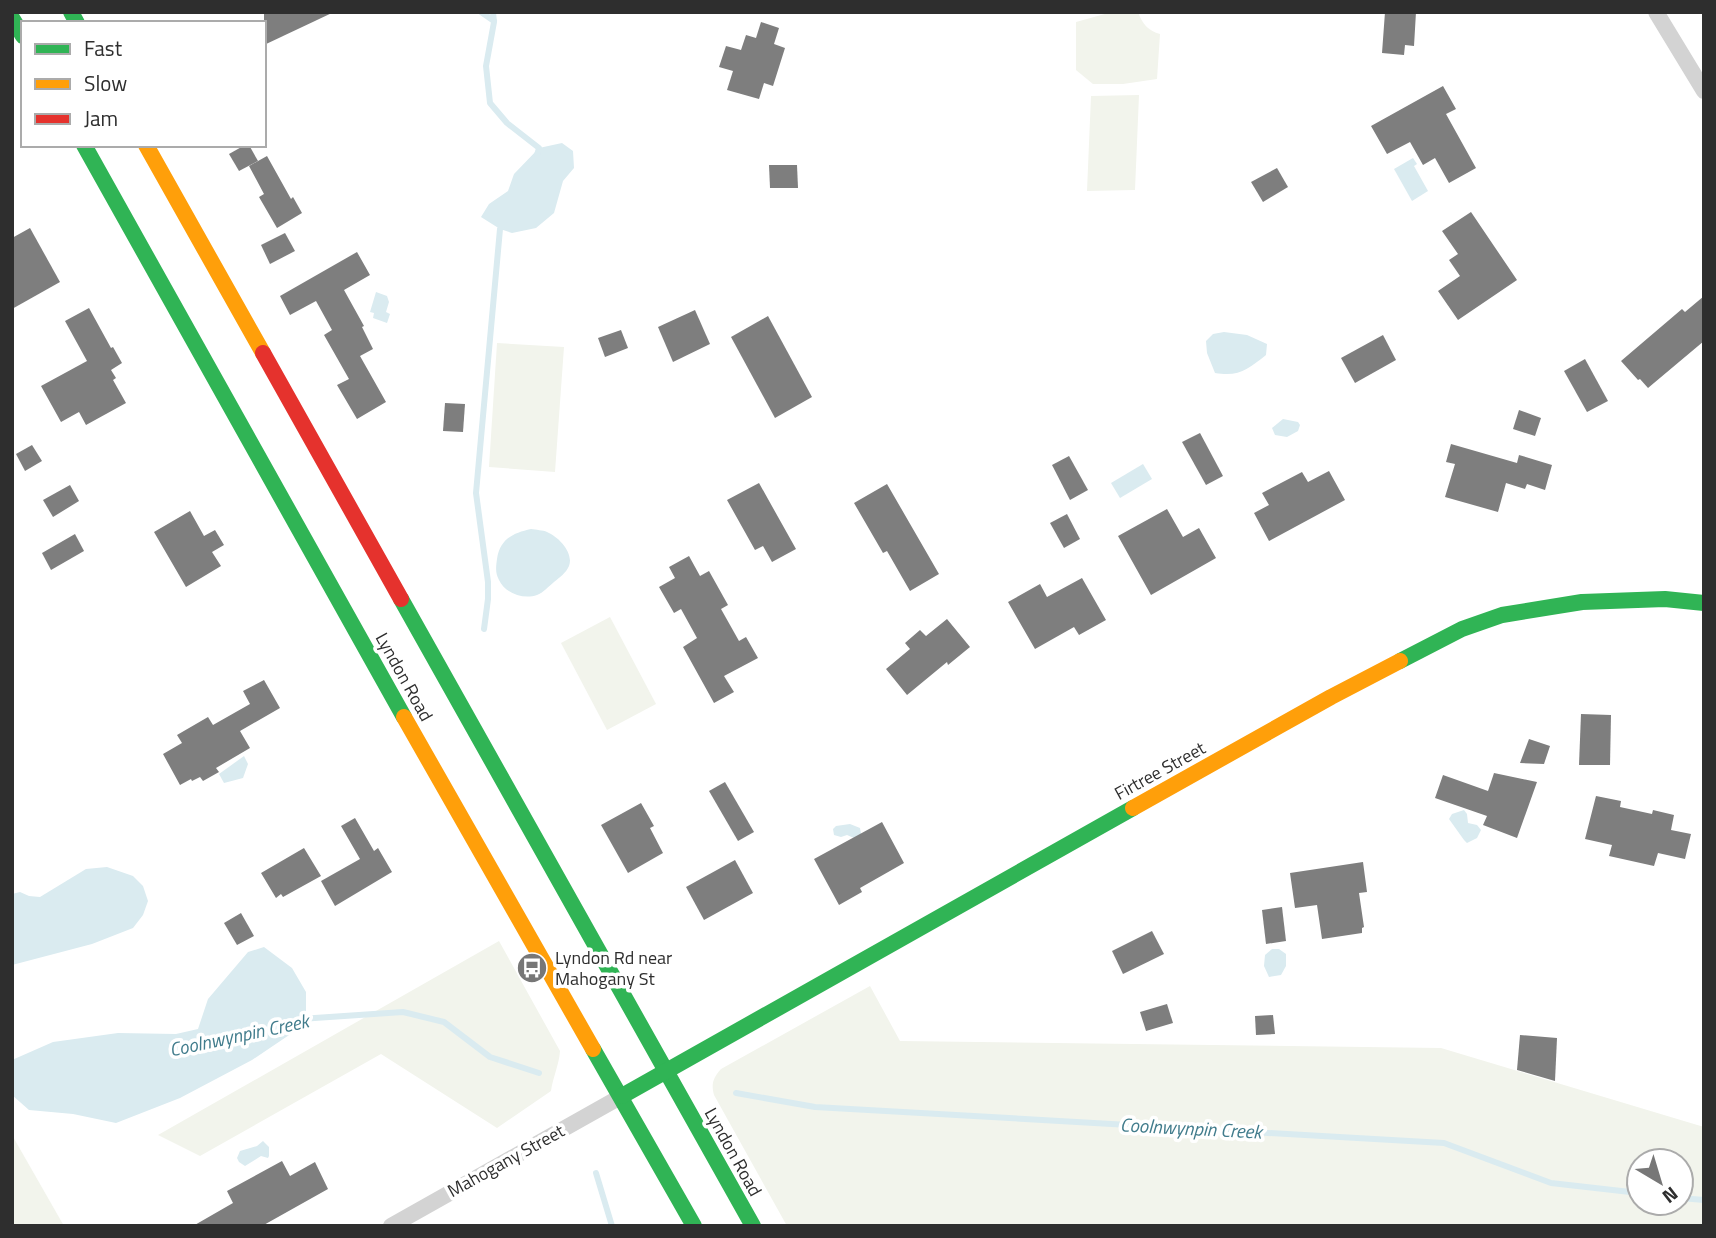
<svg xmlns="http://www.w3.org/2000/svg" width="1716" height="1238" font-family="'Titillium Web',sans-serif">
  <rect width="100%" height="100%" fill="#fff"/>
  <!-- green -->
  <g fill="#f2f4ec" fill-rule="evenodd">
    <path d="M1112,12h26c4,12 11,19 22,22l-3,45 -34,5h-30l-17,-14v-48z"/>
    <polygon points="1139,95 1135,190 1087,191 1091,96"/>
    <polygon points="497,343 564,347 555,472 489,467"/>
    <polygon points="610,617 656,704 607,730 561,643"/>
    <path d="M499,941l61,110c-1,14 -7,26 -9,40l-54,37 -116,-74 -181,102 -42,-21z"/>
    <path d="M870,986l30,55 541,7 263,79v99h-917l-73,-131c-3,-11 -1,-17 7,-26zM1681,1161v42h-42v-42z"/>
    <polygon points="12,1135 64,1226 12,1226"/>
  </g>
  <!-- water -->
  <g fill="#daebf0">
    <polygon points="562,143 573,151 574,168 563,181 554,213 536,228 512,233 500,229 481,217 489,204 508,191 514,174 539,148"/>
    <polygon points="1413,158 1417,164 1414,166 1428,191 1412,201 1394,169"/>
    <polygon points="376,292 387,296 389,302 386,312 390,314 387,323 373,318 374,313 370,312"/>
    <path d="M1224,332l23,3 20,9 -1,11c-18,14 -26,22 -51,18l-8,-20 -1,-12 7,-7z"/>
    <polygon points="1283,419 1298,422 1300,425 1298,431 1287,437 1275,435 1272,428"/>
    <polygon points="1143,464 1152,479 1120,498 1111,483"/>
    <path d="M531,529c5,1 12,1 16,3 12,5 27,21 22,34 -3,7 -10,12 -15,16 -5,4 -11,11 -17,13 -14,5 -32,-2 -38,-15 -4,-7 -3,-13 -2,-21 3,-20 16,-26 34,-30z"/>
    <polygon points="244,756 248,764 243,778 224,783 219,774"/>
    <polygon points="1464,810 1467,814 1468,823 1477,825 1481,830 1477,838 1467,843 1464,840 1449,819 1452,814"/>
    <polygon points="850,824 860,828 861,834 854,838 847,835 841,837 834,835 833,829 836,826"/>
    <polygon points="107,867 133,876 143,886 148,901 143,915 133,928 92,944 12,965 12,894 20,892 29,896 40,897 86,869"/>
    <polygon points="264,947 292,968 306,992 306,1018 301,1027 252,1060 180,1098 116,1123 73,1114 29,1110 12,1095 12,1060 53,1042 118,1033 176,1034 198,1029 208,999 248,952"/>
    <polygon points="1272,949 1279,949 1286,954 1286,966 1281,975 1269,977 1264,966 1265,955"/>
    <polygon points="263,1141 269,1147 269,1156 268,1158 261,1156 245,1166 239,1162 237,1158 240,1151 257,1146"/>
  </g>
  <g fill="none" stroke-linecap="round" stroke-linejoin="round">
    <!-- stream -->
    <g stroke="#daebf0" stroke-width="6">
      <polyline points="481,12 494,21"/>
      <polyline points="493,12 494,22 486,66 490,103 507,123 539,148 537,155"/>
      <polyline points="484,629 488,599 488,582 476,493 500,229 504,224"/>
      <polyline points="300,1019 403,1012 444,1022 490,1057 539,1073"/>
      <polyline points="736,1093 815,1107 1444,1143 1551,1183 1639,1193"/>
      <polyline points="596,1173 612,1226"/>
      <polyline points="1681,1198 1704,1200"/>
    </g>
  </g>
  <!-- building -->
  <g fill="#7e7e7e">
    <polygon points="264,12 334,12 264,45"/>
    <polygon points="1385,12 1416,12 1414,46 1405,45 1404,55 1382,53"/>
    <polygon points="761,22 779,28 774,44 785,48 773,86 764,83 759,99 727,90 733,71 719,67 726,46 741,50 746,35 756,38"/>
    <polygon points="1443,86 1456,109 1446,114 1476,168 1449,183 1435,158 1423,165 1410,142 1387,154 1371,126"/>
    <polygon points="245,145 249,145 258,161 239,171 229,154"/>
    <polygon points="267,156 291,199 293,197 302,213 277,228 259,197 264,194 249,166"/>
    <polygon points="769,165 797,165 798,188 770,188"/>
    <polygon points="1277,168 1288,187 1263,202 1251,182"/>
    <polygon points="1471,212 1517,280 1458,320 1438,291 1460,276 1449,260 1458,254 1442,231"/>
    <polygon points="30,228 60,282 12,309 12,238"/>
    <polygon points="285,233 295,251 270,264 261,245"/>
    <polygon points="357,252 370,275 344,290 364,326 362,327 373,349 360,356 386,402 357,419 337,385 349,379 324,335 332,330 316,301 290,315 280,296"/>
    <polygon points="1704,296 1704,341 1648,388 1640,379 1638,380 1621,361 1682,309 1685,312"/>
    <polygon points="89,308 111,348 113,347 122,363 111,370 116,378 113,380 126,403 86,425 79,412 61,422 41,386 87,361 65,321"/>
    <polygon points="695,310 710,344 673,362 658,327"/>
    <polygon points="768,316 812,397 775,418 731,337"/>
    <polygon points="621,330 628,348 605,357 598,338"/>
    <polygon points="1383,335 1396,360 1355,383 1341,358"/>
    <polygon points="1585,359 1608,401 1587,412 1564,371"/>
    <polygon points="445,403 465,404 463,432 443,431"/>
    <polygon points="1519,410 1541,418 1535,436 1513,429"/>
    <polygon points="1200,433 1223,476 1206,485 1182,442"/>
    <polygon points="1451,444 1517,463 1519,455 1552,465 1545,490 1527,484 1525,489 1506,483 1498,512 1445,497 1455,464 1446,462"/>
    <polygon points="32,445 42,461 25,471 16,454"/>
    <polygon points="1069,456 1088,490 1070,500 1052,465"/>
    <polygon points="1329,471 1345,500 1269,541 1254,513 1269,505 1262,493 1302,472 1308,482"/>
    <polygon points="759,483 796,549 772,562 763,546 755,550 727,500"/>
    <polygon points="887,484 939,574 910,591 887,551 883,553 854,503"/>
    <polygon points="70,485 79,501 53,517 43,500"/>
    <polygon points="1167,509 1183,537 1199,528 1216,558 1151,595 1118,536"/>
    <polygon points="190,511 204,536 215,530 224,545 212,552 221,566 186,587 154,532"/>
    <polygon points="1067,514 1080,539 1064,548 1050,523"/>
    <polygon points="75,534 84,551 51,570 42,553"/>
    <polygon points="689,556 700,576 709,571 728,605 721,609 739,641 746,637 758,658 724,676 734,692 714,703 683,647 697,638 681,609 674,613 659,587 675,578 669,567"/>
    <polygon points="1082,578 1106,620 1079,635 1074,627 1035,649 1008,602 1040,584 1047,597"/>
    <polygon points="947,619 970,647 948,665 947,662 907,695 886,669 910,649 905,643 920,630 926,636"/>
    <polygon points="264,680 280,708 240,731 250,748 216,768 219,772 203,781 200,777 192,781 191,779 180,785 163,754 182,743 177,735 208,717 213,725 250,704 243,691"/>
    <polygon points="1581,714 1611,715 1610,765 1579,765"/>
    <polygon points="1529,739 1550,746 1544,764 1520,763"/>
    <polygon points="1494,773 1537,782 1517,838 1483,825 1487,816 1435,798 1443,775 1488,791"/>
    <polygon points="725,782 754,832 738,841 709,791"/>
    <polygon points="1596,796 1621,801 1620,807 1652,814 1653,810 1674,815 1671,830 1691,834 1685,859 1658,853 1654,866 1609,856 1612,845 1585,839"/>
    <polygon points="641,803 654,826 650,828 663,853 628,873 601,825"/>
    <polygon points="355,818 374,851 378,848 392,872 335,906 321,881 360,859 341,826"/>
    <polygon points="882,822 904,863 860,888 862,892 839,905 814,859"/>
    <polygon points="304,848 321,876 283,897 281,894 276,898 261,873"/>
    <polygon points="735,860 753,893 704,920 686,887"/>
    <polygon points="1363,862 1367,892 1359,893 1364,927 1362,928 1362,933 1322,939 1317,905 1295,908 1290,873"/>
    <polygon points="1282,907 1286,941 1266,944 1262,910"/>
    <polygon points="241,913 254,936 237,945 224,923"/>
    <polygon points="1152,931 1164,954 1123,974 1112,951"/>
    <polygon points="1167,1004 1173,1023 1146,1031 1140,1012"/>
    <polygon points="1273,1015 1275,1034 1256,1035 1255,1016"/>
    <polygon points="1520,1035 1557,1038 1555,1081 1517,1070"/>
    <polygon points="282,1161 290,1176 315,1162 328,1189 262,1226 193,1226 233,1203 227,1191"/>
  </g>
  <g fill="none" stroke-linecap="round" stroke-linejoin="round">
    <!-- street -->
    <g stroke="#d3d3d3" stroke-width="16">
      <polyline points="1656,12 1704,91"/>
      <polyline points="391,1226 622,1096"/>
    </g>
    <!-- fast -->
    <g stroke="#30b455" stroke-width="16">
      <polyline points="71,12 77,23"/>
      <polyline points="12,18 23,36"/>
      <polyline points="84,145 404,717"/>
      <polyline points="401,599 753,1226"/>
      <polyline points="1400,661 1462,629 1502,615 1582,602 1665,599 1704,603"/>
      <polyline points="593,1049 694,1226"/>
      <polyline points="622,1096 1133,808"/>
    </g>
    <!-- slow -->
    <g stroke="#ff9f0a" stroke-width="16">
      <polyline points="146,145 263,353"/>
      <polyline points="404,717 593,1049"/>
      <polyline points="1133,808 1331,697 1400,661"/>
    </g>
    <!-- jam -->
    <polyline stroke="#e5322d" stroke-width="16" points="263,353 401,599"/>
  </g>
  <!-- icons -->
  <defs>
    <g id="bus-disc" transform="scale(1.575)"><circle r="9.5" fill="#777" stroke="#fff"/><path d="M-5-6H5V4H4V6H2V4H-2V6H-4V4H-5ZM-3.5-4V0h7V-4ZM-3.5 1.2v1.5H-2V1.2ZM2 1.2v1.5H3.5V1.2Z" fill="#fff"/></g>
  </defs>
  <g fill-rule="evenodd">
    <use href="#bus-disc" x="532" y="968"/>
  </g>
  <g text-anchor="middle" stroke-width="7" stroke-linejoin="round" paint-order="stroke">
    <!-- street labels -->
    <g font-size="18" fill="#2e2e2e" stroke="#fff">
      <text transform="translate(404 677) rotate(61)" y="6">Lyndon Road</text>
      <text transform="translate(1160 771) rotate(-29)" y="6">Firtree Street</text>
      <text transform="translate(733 1152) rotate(61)" y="6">Lyndon Road</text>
      <text transform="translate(506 1161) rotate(-29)" y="6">Mahogany Street</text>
    </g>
    <!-- poi labels -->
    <g font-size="18" fill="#2e2e2e" stroke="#fff" text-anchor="start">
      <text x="555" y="964">Lyndon Rd near<tspan x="555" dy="21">Mahogany St</tspan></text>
    </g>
    <!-- water labels -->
    <g font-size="19" font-style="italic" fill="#417c8c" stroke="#fff">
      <text transform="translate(239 1035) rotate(-12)" y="7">Coolnwynpin Creek</text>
      <text transform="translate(1191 1128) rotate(3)" y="7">Coolnwynpin Creek</text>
    </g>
  </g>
  <!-- border -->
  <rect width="1716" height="1238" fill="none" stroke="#2e2e2e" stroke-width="28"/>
  <!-- legend -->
  <rect x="21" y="21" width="245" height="126" fill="#ffffff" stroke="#ababab" stroke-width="2"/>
  <rect x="35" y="44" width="35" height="10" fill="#30b455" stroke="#ababab" stroke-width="2"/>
  <text x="84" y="56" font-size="21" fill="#2e2e2e">Fast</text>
  <rect x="35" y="79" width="35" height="10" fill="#ff9f0a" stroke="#ababab" stroke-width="2"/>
  <text x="84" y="91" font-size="21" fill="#2e2e2e">Slow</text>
  <rect x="35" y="114" width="35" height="10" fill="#e5322d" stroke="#ababab" stroke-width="2"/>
  <text x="84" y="126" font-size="21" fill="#2e2e2e">Jam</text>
  <!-- north arrow -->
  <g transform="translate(1660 1182) rotate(142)"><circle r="33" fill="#ffffff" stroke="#ababab" stroke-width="2"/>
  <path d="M0-5L12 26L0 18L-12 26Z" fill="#777777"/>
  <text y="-10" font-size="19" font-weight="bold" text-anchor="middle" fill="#2e2e2e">N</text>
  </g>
</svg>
